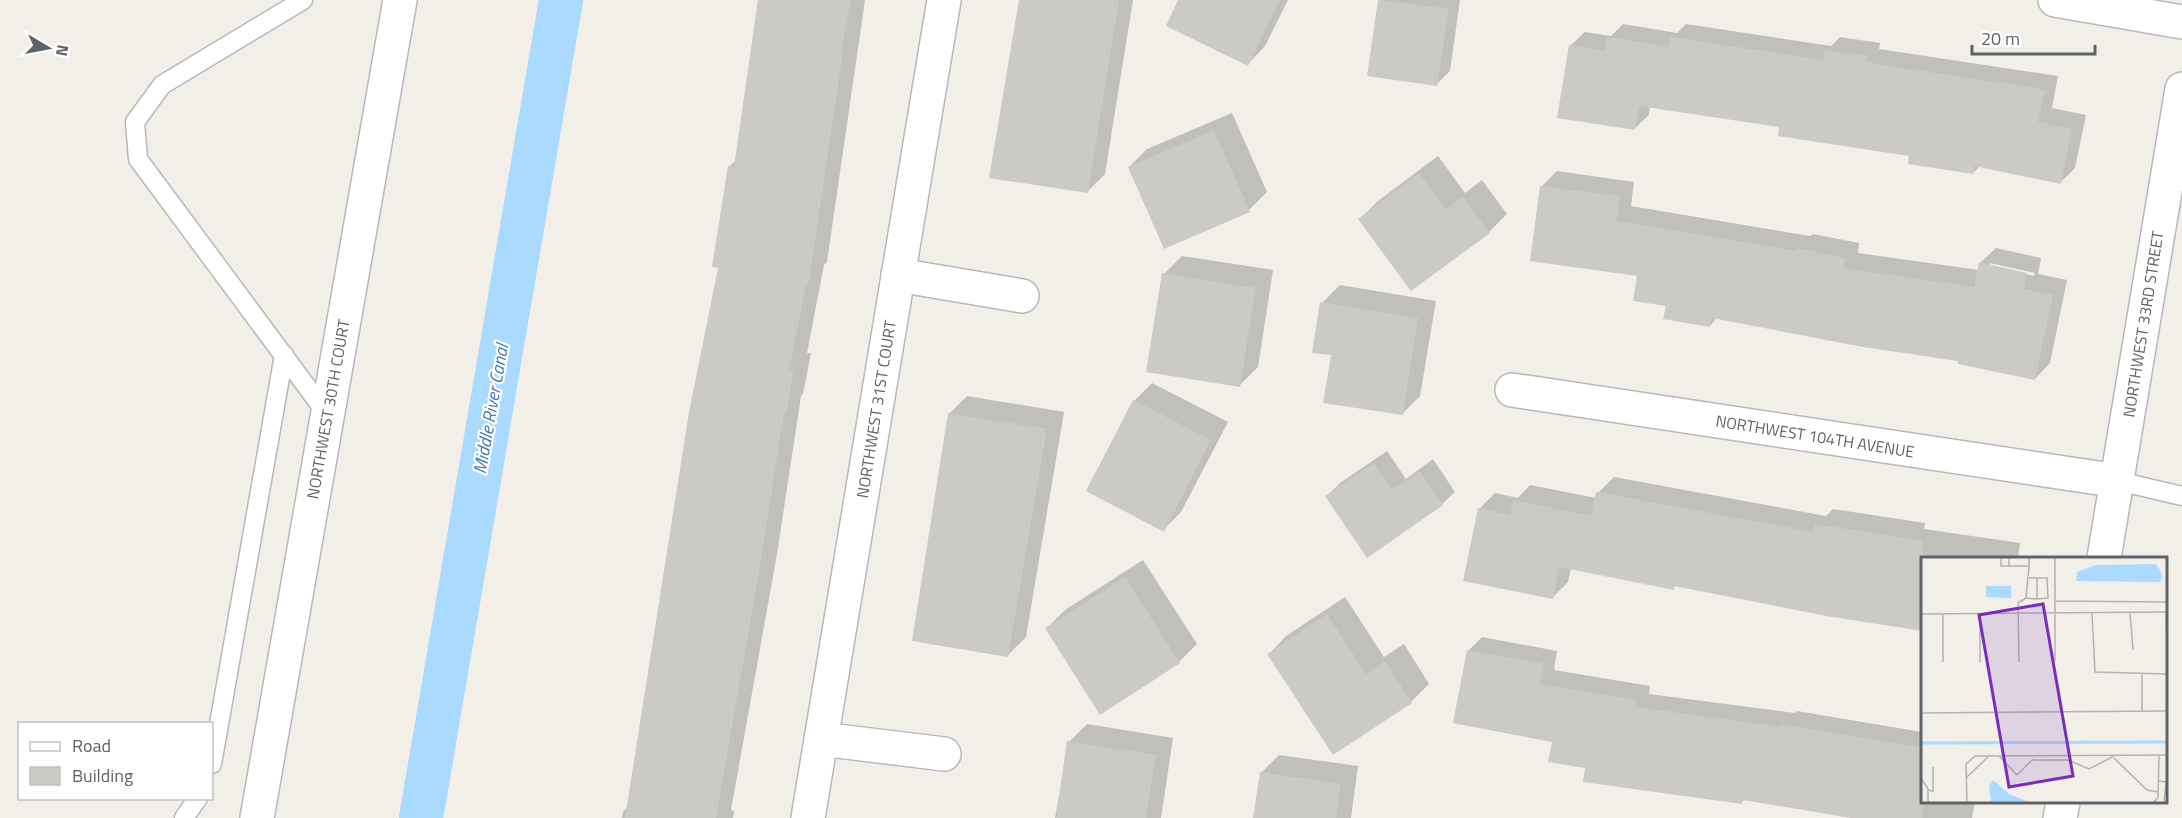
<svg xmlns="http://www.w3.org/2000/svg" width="2182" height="818" font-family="'Titillium Web',sans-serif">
  <rect width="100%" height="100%" fill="#f1efe8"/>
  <!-- shadow -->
  <g fill="#0003" fill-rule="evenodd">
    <polygon points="758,0 865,0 827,262 824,265 807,353 811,353 803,394 801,396 777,554 731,810 734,811 733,818 622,818 623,812 628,807 720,267 729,167 737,159"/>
    <polygon points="1021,0 1133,0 1105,174 1087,192"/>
    <polygon points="1180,0 1288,0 1265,46 1248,64"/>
    <polygon points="1379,0 1460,0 1450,71 1437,84 1369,74"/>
    <polygon points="1623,24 1677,33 1686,24 1831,46 1840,37 1880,43 1879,49 2058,76 2052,108 2086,115 2075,168 2061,182 1980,166 1973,173 1911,155 1781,126 1650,106 1649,115 1634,129 1570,46 1585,32 1611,36"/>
    <polygon points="1232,113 1267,192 1249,210 1129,167 1147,149"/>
    <polygon points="1438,156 1465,193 1482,180 1507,214 1489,232 1412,289 1360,219 1378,201"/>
    <path d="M1557,171l77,11 -3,24 179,30 3,-2 46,9 -1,10 121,17 1,-7 16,-15 45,10 -3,16 29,6 -17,83 -15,16 -75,-19 -243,-42 -7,8 -43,-21 -28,-30 -98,-88zM1990,263l45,10 -1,3 -44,-10z"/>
    <polygon points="1182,256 1273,270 1258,367 1240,385 1164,274"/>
    <polygon points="1340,285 1436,301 1420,396 1402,414 1333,354 1322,303"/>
    <polygon points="1152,383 1228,422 1181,512 1163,530 1088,491 1134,401"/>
    <polygon points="967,396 1064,412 1026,637 1008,655 949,414"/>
    <polygon points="1387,451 1406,479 1433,459 1455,492 1442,504 1327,496 1340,483"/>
    <polygon points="1614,477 1826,516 1833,509 1925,523 1924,529 2020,543 2018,558 1922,558 1677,585 1673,588 1571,568 1568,582 1552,598 1479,509 1495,493 1518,498 1530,485 1596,498 1598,493"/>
    <polygon points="1143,560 1197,644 1179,662 1047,628 1065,610"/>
    <polygon points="1345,597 1384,657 1404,644 1429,684 1411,702 1334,753 1269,654 1286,636"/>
    <polygon points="1482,637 1557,651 1554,670 1650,686 1649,694 1795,713 1797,711 1922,732 1922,802 1975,802 1972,818 1860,818 1745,799 1742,802 1587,766 1554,741 1468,651"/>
    <polygon points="1087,724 1173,738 1161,818 1055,818 1069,742"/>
    <polygon points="1279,755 1358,766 1351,818 1254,818 1261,773"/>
  </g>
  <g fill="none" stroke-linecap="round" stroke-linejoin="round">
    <!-- canal -->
    <polyline stroke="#aadaff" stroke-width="44" points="421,818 561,0"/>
  </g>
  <!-- building -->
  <g fill="#cccac5">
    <polygon points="758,0 851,0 841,52 843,52 809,282 807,282 789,370 794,371 786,413 784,413 759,573 716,818 625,818 689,412 718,268 712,267 728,166 734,167"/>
    <polygon points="1019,0 1119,0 1088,193 989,178"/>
    <polygon points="1178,0 1280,0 1248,66 1166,26"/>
    <polygon points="1378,0 1449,9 1437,86 1367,76"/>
    <polygon points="1607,37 1668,47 1670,37 1823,60 1825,50 1867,56 1866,62 2004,84 2004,82 2045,90 2038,122 2072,129 2061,184 1974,166 1973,174 1908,164 1909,156 1778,136 1779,127 1639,106 1635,130 1557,118 1569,45 1605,51"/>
    <polygon points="1214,130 1250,212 1164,249 1128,167"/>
    <polygon points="1419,173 1446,209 1463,197 1490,233 1411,291 1358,219"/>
    <polygon points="1540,186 1620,196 1617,221 1796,251 1796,248 1845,258 1843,268 1974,287 1979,262 2027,273 2024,289 2053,295 2035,380 1958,364 1958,361 1863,347 1712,318 1710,327 1663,319 1666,306 1633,301 1637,276 1530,261"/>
    <polygon points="1162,273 1256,288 1240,387 1146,372"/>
    <polygon points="1320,302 1418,318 1403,415 1323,403 1331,355 1312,353"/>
    <polygon points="1133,400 1211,440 1164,532 1086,491"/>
    <polygon points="948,413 1047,429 1008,657 912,641"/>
    <polygon points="1374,463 1392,490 1420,471 1443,505 1367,558 1325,496"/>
    <polygon points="1596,492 1814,532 1815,524 1923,541 1923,631 1832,617 1674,586 1674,590 1559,567 1553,599 1463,581 1478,508 1510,515 1513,500 1591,516"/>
    <polygon points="1125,577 1180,663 1100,715 1045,628"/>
    <polygon points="1327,614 1366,674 1385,661 1412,703 1333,755 1267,654"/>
    <polygon points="1467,650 1544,664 1540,684 1637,700 1636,707 1781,727 1781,724 1923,748 1923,818 1851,818 1743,800 1742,804 1583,782 1585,768 1548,762 1552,742 1453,723"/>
    <polygon points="1067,741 1156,755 1146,818 1056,818"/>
    <polygon points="1260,772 1341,784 1336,818 1253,818"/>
  </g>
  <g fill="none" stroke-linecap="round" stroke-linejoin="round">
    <!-- service casing -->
    <g stroke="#b5b8bc" stroke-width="21">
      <g id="service">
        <polyline points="303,0 162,85 135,122 138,159 327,414"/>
        <polyline points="2118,481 2182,496"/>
        <polyline points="212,764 284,355"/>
        <polyline points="184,818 198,798"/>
      </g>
    </g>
    <!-- minor casing -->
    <g stroke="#b5b8bc" stroke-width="36">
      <g id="minor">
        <polyline points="2055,0 2182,22"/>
        <polyline points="898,275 1022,296"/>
        <polyline points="1512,390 2118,481"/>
        <polyline points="821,739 944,754"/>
        <polyline points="257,818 400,0"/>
        <polyline points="808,818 944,0"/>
      </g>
    </g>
    <!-- tertiary casing -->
    <g stroke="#b5b8bc" stroke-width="36">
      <g id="tertiary">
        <polyline points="2104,558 2182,89"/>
        <polyline points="2060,818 2063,802"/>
      </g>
    </g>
    <!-- service -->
    <use href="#service" stroke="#fff" stroke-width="18"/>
    <!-- minor -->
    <use href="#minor" stroke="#fff" stroke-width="33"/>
    <!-- tertiary -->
    <use href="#tertiary" stroke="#fff" stroke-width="33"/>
  </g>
  <g text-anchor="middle" stroke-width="4.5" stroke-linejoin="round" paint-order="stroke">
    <!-- street labels -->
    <g font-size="16" fill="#5f6368" stroke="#fff">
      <text transform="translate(2143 324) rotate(-81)" y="6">NORTHWEST 33RD STREET</text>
      <text transform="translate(328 409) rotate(-80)" y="6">NORTHWEST 30TH COURT</text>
      <text transform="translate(876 409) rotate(-81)" y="6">NORTHWEST 31ST COURT</text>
      <text transform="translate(1815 436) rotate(9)" y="6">NORTHWEST 104TH AVENUE</text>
    </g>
    <!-- water labels -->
    <g font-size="18" font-style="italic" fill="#4174aa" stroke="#fff">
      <text transform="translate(491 409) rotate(-80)" y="6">Middle River Canal</text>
    </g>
  </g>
  <!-- overview -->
  <g transform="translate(1921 557)">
    <rect width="246" height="246" fill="#f1efe8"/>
    <path d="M235,7l7,12 -3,6 -84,-1 1,-9 19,-7zM65,29h25v12l-25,-1zM72,223l16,14 20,8h-38l-2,-16z" fill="#aadaff"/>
    <path fill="none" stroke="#aadaff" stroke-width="3" d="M0,186l246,-1"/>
    <path fill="none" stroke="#b3b3b1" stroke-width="1.5" d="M80,1v8h8v-8M134,1v103M88,9h20v-8M108,21h8v21l-11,-1 3,-32M116,42l11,-1 -1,-20h-10M134,44l112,1M245,55l1,25M171,56l3,59 72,2M209,56l3,37M0,57l246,-2M59,57v48M22,105v-48M98,105l-1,-59 8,-5M221,117v37M0,156l246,-2M78,199l18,19 16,-16M193,201l33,32 11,2M112,203h35l21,9 27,-14M46,220l22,-21M0,221l7,11v13M238,224l7,1 -2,20M7,233l5,1v-24M46,245l-1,-38 9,-8 192,-1M233,245l4,-4 1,-43"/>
    <path fill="#7b2cbf" fill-opacity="0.15" stroke="#7b2cbf" stroke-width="3" d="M122,47l30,172 -64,11 -30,-172z"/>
    <rect width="246" height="246" fill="none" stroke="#5f6368" stroke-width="3"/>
  </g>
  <!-- legend -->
  <rect x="18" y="722" width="195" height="78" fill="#ffffff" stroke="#bfc1c3" stroke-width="1.5"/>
  <rect x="30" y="742" width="30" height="9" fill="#ffffff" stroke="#bfc1c3" stroke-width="1.5"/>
  <text x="72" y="752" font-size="18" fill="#5f6368">Road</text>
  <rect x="30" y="767" width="30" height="18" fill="#cccac5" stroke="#bfc1c3" stroke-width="1.5"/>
  <text x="72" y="782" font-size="18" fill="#5f6368">Building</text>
  <!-- north arrow -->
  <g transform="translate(48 48) rotate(100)" stroke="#ffffff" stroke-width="4.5" paint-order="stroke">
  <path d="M0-4.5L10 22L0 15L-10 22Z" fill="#5f6368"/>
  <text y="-9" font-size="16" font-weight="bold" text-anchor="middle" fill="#5f6368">N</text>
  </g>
  <!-- scale -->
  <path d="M1972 45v9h123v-9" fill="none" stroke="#5f6368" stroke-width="3"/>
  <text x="1981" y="45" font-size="18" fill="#5f6368" stroke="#ffffff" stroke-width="4.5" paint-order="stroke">20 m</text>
</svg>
